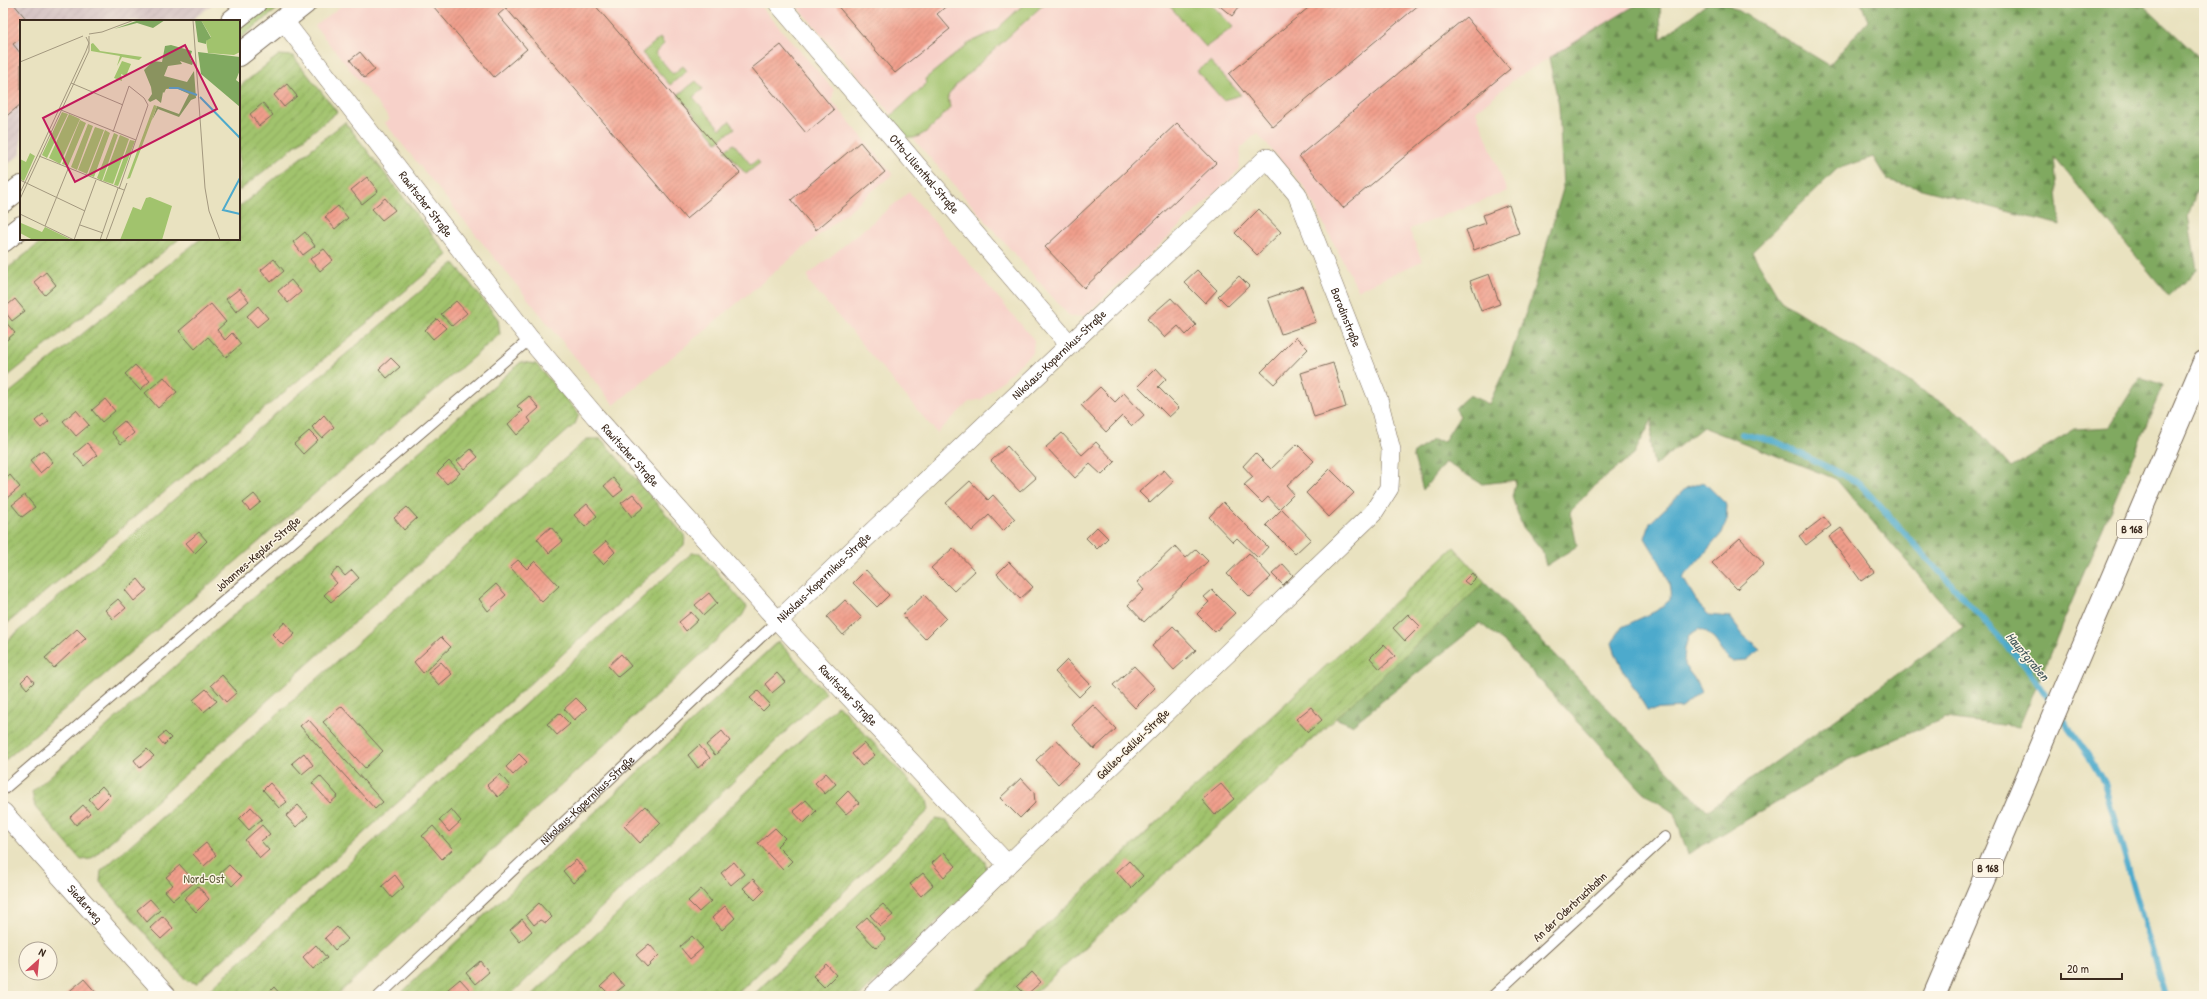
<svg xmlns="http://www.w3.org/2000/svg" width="2207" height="999" font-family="'Patrick Hand',sans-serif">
  <defs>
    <pattern id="industrial-furrows" width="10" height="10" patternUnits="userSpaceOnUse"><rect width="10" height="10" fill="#d2bfc1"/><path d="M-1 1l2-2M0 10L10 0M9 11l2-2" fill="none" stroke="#b5a4a5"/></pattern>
    <pattern id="forest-firs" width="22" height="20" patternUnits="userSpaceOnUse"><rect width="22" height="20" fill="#80a960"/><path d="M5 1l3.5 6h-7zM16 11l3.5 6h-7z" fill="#6a8a4f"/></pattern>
    <pattern id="garden-furrows" width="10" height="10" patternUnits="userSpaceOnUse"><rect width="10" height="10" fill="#a1c36d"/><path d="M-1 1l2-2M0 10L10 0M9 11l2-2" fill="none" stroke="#849f59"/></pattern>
    <pattern id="building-hatch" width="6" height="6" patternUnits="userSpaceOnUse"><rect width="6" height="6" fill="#f19f8c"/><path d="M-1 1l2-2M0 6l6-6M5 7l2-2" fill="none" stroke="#c48272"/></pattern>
  </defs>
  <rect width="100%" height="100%" fill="#fcf5e5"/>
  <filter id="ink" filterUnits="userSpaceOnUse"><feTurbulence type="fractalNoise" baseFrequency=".025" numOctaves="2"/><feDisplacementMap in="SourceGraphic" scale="8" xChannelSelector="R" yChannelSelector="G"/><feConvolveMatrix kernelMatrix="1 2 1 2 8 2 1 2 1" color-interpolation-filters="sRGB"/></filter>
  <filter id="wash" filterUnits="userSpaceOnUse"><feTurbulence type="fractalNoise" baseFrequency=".012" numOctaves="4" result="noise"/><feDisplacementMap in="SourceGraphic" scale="16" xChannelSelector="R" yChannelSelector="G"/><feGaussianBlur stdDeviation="0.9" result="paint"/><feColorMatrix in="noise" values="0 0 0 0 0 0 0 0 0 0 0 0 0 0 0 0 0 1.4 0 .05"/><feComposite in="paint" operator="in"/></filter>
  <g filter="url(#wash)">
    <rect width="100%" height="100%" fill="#e9e2c0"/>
    <!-- built -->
    <g fill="#f7d1c9">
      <polygon points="345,3 758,3 834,90 832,101 893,174 614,405 385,123 390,119 315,26"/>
      <polygon points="794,3 1639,3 1516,78 1476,111 1507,191 1409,229 1422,261 1358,290 1305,188 1257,133 1241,148 1239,169 1229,180 1084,316 1070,317"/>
      <polygon points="909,192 1034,340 1033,352 982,399 969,402 937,433 809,282 808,275"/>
    </g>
    <!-- industrial -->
    <polygon fill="url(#industrial-furrows)" points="3,3 214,3 191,21 21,21 21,154 3,168"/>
    <!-- grass -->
    <g fill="#a1c36d" stroke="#6e7646">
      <polygon points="270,3 285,3 239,39 239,28"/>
      <path d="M1025,3h20l-89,82 -8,11 2,12c-9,9 -31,38 -45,28 -6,-4 -11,-12 -15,-17v-2l36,-33 -1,-5 44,-36 26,-12z"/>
      <polygon points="1167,3 1210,3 1233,27 1206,47"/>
      <polygon points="660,38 664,44 655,53 673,74 683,66 687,71 670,85 642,53"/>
      <polygon points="1210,61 1241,95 1223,100 1197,71"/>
      <polygon points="696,81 703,89 693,97 720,129 730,121 735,128 717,142 678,95"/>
      <polygon points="734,144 751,165 757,160 760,163 746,174 725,150"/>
    </g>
    <!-- forest -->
    <polygon fill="url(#forest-firs)" stroke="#5e6a3f" points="1639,3 1660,3 1661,39 1708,3 1726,3 1829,65 1868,21 1861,3 2142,3 2204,62 2204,188 2197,190 2188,216 2197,270 2169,296 2054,157 2060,225 1887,180 1873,157 1837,169 1752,252 1781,301 1969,420 2011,468 2075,429 2109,427 2140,377 2163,385 2019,727 1945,718 1852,758 1688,854 1674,813 1643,792 1506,644 1480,623 1352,725 1335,718 1485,582 1707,811 1963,627 1836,479 1703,427 1654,466 1650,443 1653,418 1634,454 1595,485 1570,512 1577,546 1546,566 1542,550 1522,526 1512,497 1516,480 1482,484 1445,462 1423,490 1413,454 1432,440 1444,441 1460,416 1455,408 1469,395 1489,404 1509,360 1530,301 1563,189 1559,106 1549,58"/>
    <!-- garden -->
    <g fill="url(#garden-furrows)" stroke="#6e7646">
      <polygon points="279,55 293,56 337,112 239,191 239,87"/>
      <polygon points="345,122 448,255 3,627 3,398 200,239 239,239 239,207"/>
      <polygon points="45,239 179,239 3,380 3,272"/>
      <polygon points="454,263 498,319 500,334 3,762 3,644"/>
      <polygon points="521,362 536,364 579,414 575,424 91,859 81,860 35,807 32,792"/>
      <polygon points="587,439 601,439 685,536 684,545 197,983 187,981 100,882 101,871"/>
      <polygon points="1454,547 1485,582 1031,996 970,996"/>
      <polygon points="692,553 700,553 747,607 742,616 336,996 207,996 208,991"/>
      <polygon points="778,641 826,693 509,996 398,996"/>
      <polygon points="838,705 927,800 929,810 735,996 531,996"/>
      <polygon points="936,819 947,821 985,862 987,873 860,996 752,996"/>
    </g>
    <!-- water -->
    <path fill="#4eaacc" stroke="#446a75" d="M1704,482l23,23 -1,17 -4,11 -39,45 16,27 10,10 20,2 15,19 16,13 -13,11 -15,1c-15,-11 -12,-23 -33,-32l-10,6 -4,13 -1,17 10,13 7,14 -19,16 -35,2c-12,-22 -28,-42 -35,-67l10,-16 34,-16 14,-11c3,-22 -14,-43 -25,-62l5,-15 36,-35z"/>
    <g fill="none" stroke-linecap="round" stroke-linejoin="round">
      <!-- stream -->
      <g stroke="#4eaacc" stroke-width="6">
        <polyline points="1742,434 1777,442 1859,483 2027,668 2052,705"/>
        <polyline points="2059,714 2088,755 2104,783 2165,996"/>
      </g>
    </g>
    <g id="blocks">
      <!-- building -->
      <g fill="url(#building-hatch)">
        <polygon points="3,3 13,3 28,21 21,21 21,38 13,44 21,54 21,104 3,119"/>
        <polygon points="436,3 593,3 740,173 686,219 506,8 498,15 527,49 494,77 433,6"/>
        <polygon points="835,3 950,3 937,14 950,29 895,73"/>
        <polygon points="1216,3 1242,3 1232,16"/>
        <polygon points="1314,3 1421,3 1273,127 1229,74"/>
        <polygon points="1466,17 1510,69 1343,208 1299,156"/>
        <polygon points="781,45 834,110 806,133 752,68"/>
        <polygon points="360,52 375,70 364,78 350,60"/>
        <polygon points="287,84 297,96 284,107 274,95"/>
        <polygon points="263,103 273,115 259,126 250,114"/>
        <polygon points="1177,123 1216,163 1084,288 1045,247"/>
        <polygon points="860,142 885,172 816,230 791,200"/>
        <polygon points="367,177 378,191 362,204 351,190"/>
        <polygon points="385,198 395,210 382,220 372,209"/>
        <polygon points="1509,205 1519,233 1474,250 1466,230 1486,223 1483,215"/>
        <polygon points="338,206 348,218 335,229 325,217"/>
        <polygon points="1259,209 1281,232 1257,255 1235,233"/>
        <polygon points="305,232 315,246 303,255 293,242"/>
        <polygon points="324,249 333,260 320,271 310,259"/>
        <polygon points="274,259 284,271 271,282 261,270"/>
        <polygon points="1197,270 1217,290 1205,303 1184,282"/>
        <polygon points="46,272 56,285 45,295 34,282"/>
        <polygon points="1489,274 1500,304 1481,311 1470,281"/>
        <polygon points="1239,276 1249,286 1228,306 1218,296"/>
        <polygon points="291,280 301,292 288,303 278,291"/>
        <polygon points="1303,286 1316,322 1281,334 1268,298"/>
        <polygon points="239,289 249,301 236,312 226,299"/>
        <polygon points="1171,298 1196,325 1186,335 1178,326 1165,338 1147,319"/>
        <polygon points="15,299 25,311 12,321 3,309"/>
        <polygon points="456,301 467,313 452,326 441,314"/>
        <polygon points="211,304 226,322 217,330 225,340 232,333 241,344 226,357 208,337 195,349 179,331"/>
        <polygon points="258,306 268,318 257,327 247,316"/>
        <polygon points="437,319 446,328 433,339 425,330"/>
        <polygon points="4,320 15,333 3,343 3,321"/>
        <polygon points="1296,337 1308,349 1274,384 1261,372"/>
        <polygon points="391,358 400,367 387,378 379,369"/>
        <polygon points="1333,363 1346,407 1314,417 1301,373"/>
        <polygon points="135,365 150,381 140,390 125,374"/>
        <polygon points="1156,368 1166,379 1158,387 1179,408 1169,417 1138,386"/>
        <polygon points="164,377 177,392 158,408 145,393"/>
        <polygon points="1100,387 1115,402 1124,393 1144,415 1132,426 1122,416 1106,432 1081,405"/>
        <polygon points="529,396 539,408 528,418 531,422 517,435 508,424 522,411 517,406"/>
        <polygon points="105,399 115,411 102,422 92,410"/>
        <polygon points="76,410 89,425 76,436 63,421"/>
        <polygon points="43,414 49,421 41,428 35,421"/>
        <polygon points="324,415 334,427 322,438 312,427"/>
        <polygon points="124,421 134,433 121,444 111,432"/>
        <polygon points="309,431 318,440 303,454 294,444"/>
        <polygon points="1062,433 1082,455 1096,442 1115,462 1102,475 1090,464 1075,478 1046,447"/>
        <polygon points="87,443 97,455 84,466 74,454"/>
        <polygon points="1297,444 1314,461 1287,486 1294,494 1279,509 1268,497 1262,503 1244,485 1253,477 1243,466 1255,453 1271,469"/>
        <polygon points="1007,446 1036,478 1020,492 991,461"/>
        <polygon points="471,449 478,457 464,469 457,461"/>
        <polygon points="43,450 53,462 40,473 30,461"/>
        <polygon points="449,461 460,473 447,484 437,473"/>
        <polygon points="1330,469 1354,493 1329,517 1306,493"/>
        <polygon points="1164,470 1174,481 1150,503 1139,492"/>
        <polygon points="10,475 20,487 7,498 3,494 3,481"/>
        <polygon points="613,478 623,490 614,497 604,486"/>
        <polygon points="970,481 988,500 993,495 1015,519 1003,531 989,515 972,531 946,503"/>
        <polygon points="254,494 261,502 250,511 243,503"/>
        <polygon points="633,494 644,507 632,517 621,503"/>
        <polygon points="25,495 35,507 22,517 12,505"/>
        <polygon points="1223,502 1268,547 1258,558 1237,538 1233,542 1209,517"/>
        <polygon points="587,504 597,516 585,527 574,515"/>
        <polygon points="407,507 417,518 404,530 394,518"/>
        <polygon points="1282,509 1311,539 1295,554 1266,525"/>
        <polygon points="1824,517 1831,526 1806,545 1799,536"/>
        <polygon points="551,527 563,541 549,553 537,539"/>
        <polygon points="1097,527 1108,538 1097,549 1086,538"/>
        <polygon points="1841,528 1874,572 1861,581 1829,537"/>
        <polygon points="199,532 207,541 195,553 186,543"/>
        <polygon points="1740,538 1764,564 1737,589 1712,563"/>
        <polygon points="606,541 615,552 603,564 593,553"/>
        <polygon points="1175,546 1186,558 1196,549 1208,561 1144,622 1128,605 1144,590 1137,582"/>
        <polygon points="953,548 975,571 954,591 931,568"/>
        <polygon points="1249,553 1271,577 1250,597 1227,574"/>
        <polygon points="518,560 527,569 535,561 559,586 542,602 510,567"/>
        <polygon points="1009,562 1033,587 1020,599 997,574"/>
        <polygon points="1283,564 1293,575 1283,585 1272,574"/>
        <polygon points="338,568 345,576 352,570 359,578 331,602 324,595 337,583 330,575"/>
        <polygon points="866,570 889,595 877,607 853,583"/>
        <polygon points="1472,573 1476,578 1469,585 1464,581"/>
        <polygon points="138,579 147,590 134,601 125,590"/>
        <polygon points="496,584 506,595 488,611 479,599"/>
        <polygon points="1212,590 1235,613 1215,632 1197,614 1209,602 1204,597"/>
        <polygon points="709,593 717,603 704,615 695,605"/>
        <polygon points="924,595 946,618 925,639 902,615"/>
        <polygon points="118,599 126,608 113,619 105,610"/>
        <polygon points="845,600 862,618 843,635 827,617"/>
        <polygon points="691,612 698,620 686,631 679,622"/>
        <polygon points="1408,614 1420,626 1405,641 1393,628"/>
        <polygon points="285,622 295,634 283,645 272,634"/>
        <polygon points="1173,626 1196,650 1174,670 1152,646"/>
        <polygon points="77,629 86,638 54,668 45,658"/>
        <polygon points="441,637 451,647 423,673 414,662"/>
        <polygon points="1384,644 1395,656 1380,669 1370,658"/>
        <polygon points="621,654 631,666 618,677 608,666"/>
        <polygon points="1067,660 1091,685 1079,697 1055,672"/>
        <polygon points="441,662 452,674 439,685 428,673"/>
        <polygon points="1134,666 1155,688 1135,708 1113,685"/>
        <polygon points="777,673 785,682 772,693 765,684"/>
        <polygon points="28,675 34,682 27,689 21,682"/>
        <polygon points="222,675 237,692 226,702 211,685"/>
        <polygon points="206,689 217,701 204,712 193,700"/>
        <polygon points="758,691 770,704 763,711 750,698"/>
        <polygon points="576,698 587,709 574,720 564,709"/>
        <polygon points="1093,705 1116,729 1094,749 1072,725"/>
        <polygon points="342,706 383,751 365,768 323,722"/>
        <polygon points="1311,707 1322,720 1308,732 1296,719"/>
        <polygon points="559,713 570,724 557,735 547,724"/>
        <polygon points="308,719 383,802 375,809 300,726"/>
        <polygon points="722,731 730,741 715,755 706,745"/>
        <polygon points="165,732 171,738 164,745 158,738"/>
        <polygon points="1057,740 1079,764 1058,784 1036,760"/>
        <polygon points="864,743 875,755 862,766 852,754"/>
        <polygon points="699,745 710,758 698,768 688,755"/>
        <polygon points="147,749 154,756 140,768 134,760"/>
        <polygon points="304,753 313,765 302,774 292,763"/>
        <polygon points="519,754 527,762 513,775 506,767"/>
        <polygon points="826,773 836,784 825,794 815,783"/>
        <polygon points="500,774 510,786 498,797 487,785"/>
        <polygon points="320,776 338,796 330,803 312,783"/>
        <polygon points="1021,778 1034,792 1035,803 1020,818 1000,798"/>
        <polygon points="270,783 287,802 279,808 263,790"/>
        <polygon points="1221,784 1234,799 1215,815 1202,800"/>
        <polygon points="102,786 110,795 97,808 89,799"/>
        <polygon points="848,791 859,803 846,814 836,803"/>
        <polygon points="806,800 816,811 804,823 793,811"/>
        <polygon points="83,805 90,813 76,825 70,817"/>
        <polygon points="298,805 308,816 296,827 286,816"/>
        <polygon points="645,806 661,823 640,843 624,826"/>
        <polygon points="251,807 262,819 249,830 239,819"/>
        <polygon points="451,809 461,821 449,832 439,820"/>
        <polygon points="262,825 270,834 261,841 269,850 260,858 245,840"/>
        <polygon points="433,826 453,849 442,859 422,836"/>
        <polygon points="775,828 785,838 777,846 792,861 783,870 758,843"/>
        <polygon points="206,843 216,855 204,866 193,854"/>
        <polygon points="944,852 956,866 944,877 932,863"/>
        <polygon points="576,860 586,872 573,883 563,871"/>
        <polygon points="1129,861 1143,876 1131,888 1117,872"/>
        <polygon points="734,862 744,874 731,885 721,873"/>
        <polygon points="180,865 195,882 173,900 165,891 173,885 166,877"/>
        <polygon points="229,865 241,877 232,886 220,873"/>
        <polygon points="923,873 933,885 921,896 910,884"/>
        <polygon points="395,875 404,887 392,898 382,886"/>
        <polygon points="753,879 764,891 755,900 743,888"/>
        <polygon points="198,886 209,899 196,912 184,899"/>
        <polygon points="701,889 711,901 699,912 688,901"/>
        <polygon points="150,899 160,910 147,922 137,910"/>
        <polygon points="539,903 552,917 546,923 540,920 534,925 526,915"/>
        <polygon points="883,904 893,915 880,926 870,915"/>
        <polygon points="725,906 735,918 722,930 712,918"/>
        <polygon points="163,916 173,928 161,939 150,928"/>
        <polygon points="867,917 886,939 876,948 856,927"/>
        <polygon points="522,919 532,931 520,942 510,930"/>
        <polygon points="337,927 348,939 335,950 325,938"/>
        <polygon points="692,936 703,948 690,959 680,947"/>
        <polygon points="649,944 659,955 647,967 636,955"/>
        <polygon points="316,945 327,958 313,969 303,957"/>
        <polygon points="480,961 489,972 475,984 466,973"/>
        <polygon points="826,964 836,975 824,987 813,976"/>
        <polygon points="1032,972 1041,982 1026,995 1017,986"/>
        <polygon points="614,974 624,986 611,996 601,986"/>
        <polygon points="84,979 99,996 68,996 66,994"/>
        <polygon points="460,979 470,990 464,996 452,996 447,990"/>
        <polygon points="274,987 282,996 265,996"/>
      </g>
    </g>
  </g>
  <g filter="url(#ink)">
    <use href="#blocks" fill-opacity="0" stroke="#786a57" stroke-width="1"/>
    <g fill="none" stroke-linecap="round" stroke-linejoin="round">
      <!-- lane casing -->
      <g stroke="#786a57" stroke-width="12">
        <g id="lane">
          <polyline points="3,790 530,339"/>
          <path id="s1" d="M379,996l399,-375"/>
          <polyline points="1493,996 1665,837"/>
        </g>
      </g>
      <!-- street casing -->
      <g stroke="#786a57" stroke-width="20">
        <g id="street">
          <path id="s2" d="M778,3l292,342"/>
          <path id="s3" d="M283,20l247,319 66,78 182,204 230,244"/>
          <path id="s4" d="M778,621l489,-463 30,36 81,205 13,51 -2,38 -16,25 -501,483"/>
          <path id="s5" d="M3,812l164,184"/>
        </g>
      </g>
      <!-- secondary casing -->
      <g stroke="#786a57" stroke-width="24">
        <g id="secondary">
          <polyline points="232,21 255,3"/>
          <polyline points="239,55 305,3"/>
          <polyline points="3,201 21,187"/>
          <polyline points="3,241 21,227"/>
        </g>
      </g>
      <!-- primary casing -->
      <g stroke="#786a57" stroke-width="24">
        <polyline id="primary" points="1934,996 2204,362"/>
      </g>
      <!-- lane -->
      <use href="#lane" stroke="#fff" stroke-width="10"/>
      <!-- street -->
      <use href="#street" stroke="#fff" stroke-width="19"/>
      <!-- secondary -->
      <use href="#secondary" stroke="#fff" stroke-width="22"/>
      <!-- primary -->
      <use href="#primary" stroke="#fff" stroke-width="22"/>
    </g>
  </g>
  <g text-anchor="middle" stroke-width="3" stroke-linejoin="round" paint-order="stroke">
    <!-- shield labels -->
    <g fill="#fcf5e5" stroke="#75675a" stroke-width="1">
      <rect x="2117" y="520" width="30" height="18" rx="3"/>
      <rect x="1973" y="859" width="30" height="18" rx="3"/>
    </g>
    <g font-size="11" font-weight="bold" fill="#3b2a1e">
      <text x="2132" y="533">B 168</text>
      <text x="1988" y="872">B 168</text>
    </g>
    <!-- street labels -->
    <g font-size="12" fill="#3b2a1e" stroke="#fcf5e5">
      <text dy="4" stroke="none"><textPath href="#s2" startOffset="225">Otto-Lilienthal-Straße</textPath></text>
      <text dy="4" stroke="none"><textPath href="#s3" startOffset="233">Rawitscher Straße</textPath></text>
      <text dy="4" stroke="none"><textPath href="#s4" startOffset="853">Borodinstraße</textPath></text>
      <text dy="4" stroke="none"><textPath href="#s4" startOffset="387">Nikolaus-Kopernikus-Straße</textPath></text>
      <text dy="4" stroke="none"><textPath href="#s3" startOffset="557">Rawitscher Straße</textPath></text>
      <text transform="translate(258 554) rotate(-41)" y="4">Johannes-Kepler-Straße</text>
      <text dy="4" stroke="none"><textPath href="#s4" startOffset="63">Nikolaus-Kopernikus-Straße</textPath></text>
      <text dy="4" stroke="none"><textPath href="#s3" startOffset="881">Rawitscher Straße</textPath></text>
      <text transform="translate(1133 744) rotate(-44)" y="4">Galileo-Galilei-Straße</text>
      <text dy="4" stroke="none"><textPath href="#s1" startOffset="286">Nikolaus-Kopernikus-Straße</textPath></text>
      <text dy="4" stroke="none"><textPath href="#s5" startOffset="123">Siedlerweg</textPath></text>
      <text transform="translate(1570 907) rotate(-43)" y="4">An der Oderbruchbahn</text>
    </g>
    <!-- park labels -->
    <g font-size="12" fill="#5a5836" stroke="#fcf5e5">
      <text x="204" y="883">Nord-Ost</text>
    </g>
    <!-- water labels -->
    <g font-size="13" font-style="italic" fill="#42575b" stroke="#fcf5e5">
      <text transform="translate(2028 656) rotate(50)" y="5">Hauptgraben</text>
    </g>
  </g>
  <!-- overview -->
  <g transform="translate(20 20)">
    <rect width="220" height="220" fill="#e9e2c0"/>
    <path d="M181,0h39v32l-6,3 -26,-2 -2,-12 5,-4zM73,23l7,8 42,6 -3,3 -17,-3 -5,9 3,-10 -29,-5v-7zM102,41l9,3 -5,12 -5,-2 1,7 -8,-3zM1,203l21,9 3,-5 27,13h-39l-13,-7z" fill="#a1c36d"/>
    <path d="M119,0h26l-12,8 -16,-5 -23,6zM175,0h6l10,18 -5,3v3l-8,-2zM151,25l21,6 -2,7 3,5 -1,2 -12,-4 2,3 -14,2 -4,10 23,6 7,-11 2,27 -5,2 -12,17 -21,-8 -6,11 5,-14 22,8 10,-20 -13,-6 -10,1 -2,4 -1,-1 -2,11 -5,-4 -6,3 -2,-2 4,-6 -1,-7 -7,-17 9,-9 9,1 3,-16zM178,32l42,5v13l-4,10 4,3v24l-39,-33z" fill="#80a960"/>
    <path d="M10,133l5,3 -11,25 -4,-2v-20l6,3z" fill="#a1c36d"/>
    <path d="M134,85l3,1 -27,72 -3,1zM42,92l6,2 -21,44 -5,-3zM49,94l11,5 -20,45 -11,-6zM60,100l6,3 -18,43 -6,-2zM68,104l5,2 -16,44 -6,-3zM75,107l9,3 -17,44 -9,-4zM85,110l5,3 -16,44 -6,-2zM94,113l4,2 -16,46 -5,-3zM100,115l9,4 -16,45 -10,-3zM110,120l5,1 -17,45 -4,-1zM130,177l22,9 -10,34h-42l13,-33 8,3 5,-12z" fill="#a1c36d"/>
    <path fill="none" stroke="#4eaacc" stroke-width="2" d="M149,68h9l19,7M180,77l40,41M220,158l-17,32 17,4"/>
    <path fill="none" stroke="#a3987f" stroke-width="1" d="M173,0l12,168 4,23 11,29M69,14l13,-2 32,-12M0,42l63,-26M51,63l52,22M41,90l75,30M93,112l16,-46 15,12 4,7 -29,84M19,136l85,34M0,160l65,31M0,173l66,-142 3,-8 -3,-6M0,179l69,-148v-15M0,194l54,26M60,205l23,8M25,206l23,-57M54,220l22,-60M80,220l18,-52M86,220l21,-57"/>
    <path fill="#c2185b" fill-opacity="0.15" stroke="#c2185b" stroke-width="2" d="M165,25l32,64 -142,73 -32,-64z"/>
    <rect width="220" height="220" fill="none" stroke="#3b2a1e" stroke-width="2"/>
  </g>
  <!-- margin -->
  <rect width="2207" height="999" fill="none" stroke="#fcf5e5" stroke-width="16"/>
  <!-- north arrow -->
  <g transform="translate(38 961) rotate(27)"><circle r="19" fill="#fcf5e5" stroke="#afa495"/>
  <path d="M0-3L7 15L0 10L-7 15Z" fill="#d1495b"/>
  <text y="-6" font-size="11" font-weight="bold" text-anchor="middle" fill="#3b2a1e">N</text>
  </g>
  <!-- scale -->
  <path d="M2061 973v6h61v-6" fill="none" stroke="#3b2a1e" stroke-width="2"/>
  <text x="2067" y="973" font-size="12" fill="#3b2a1e" stroke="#fcf5e5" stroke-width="3" paint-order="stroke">20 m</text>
</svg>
